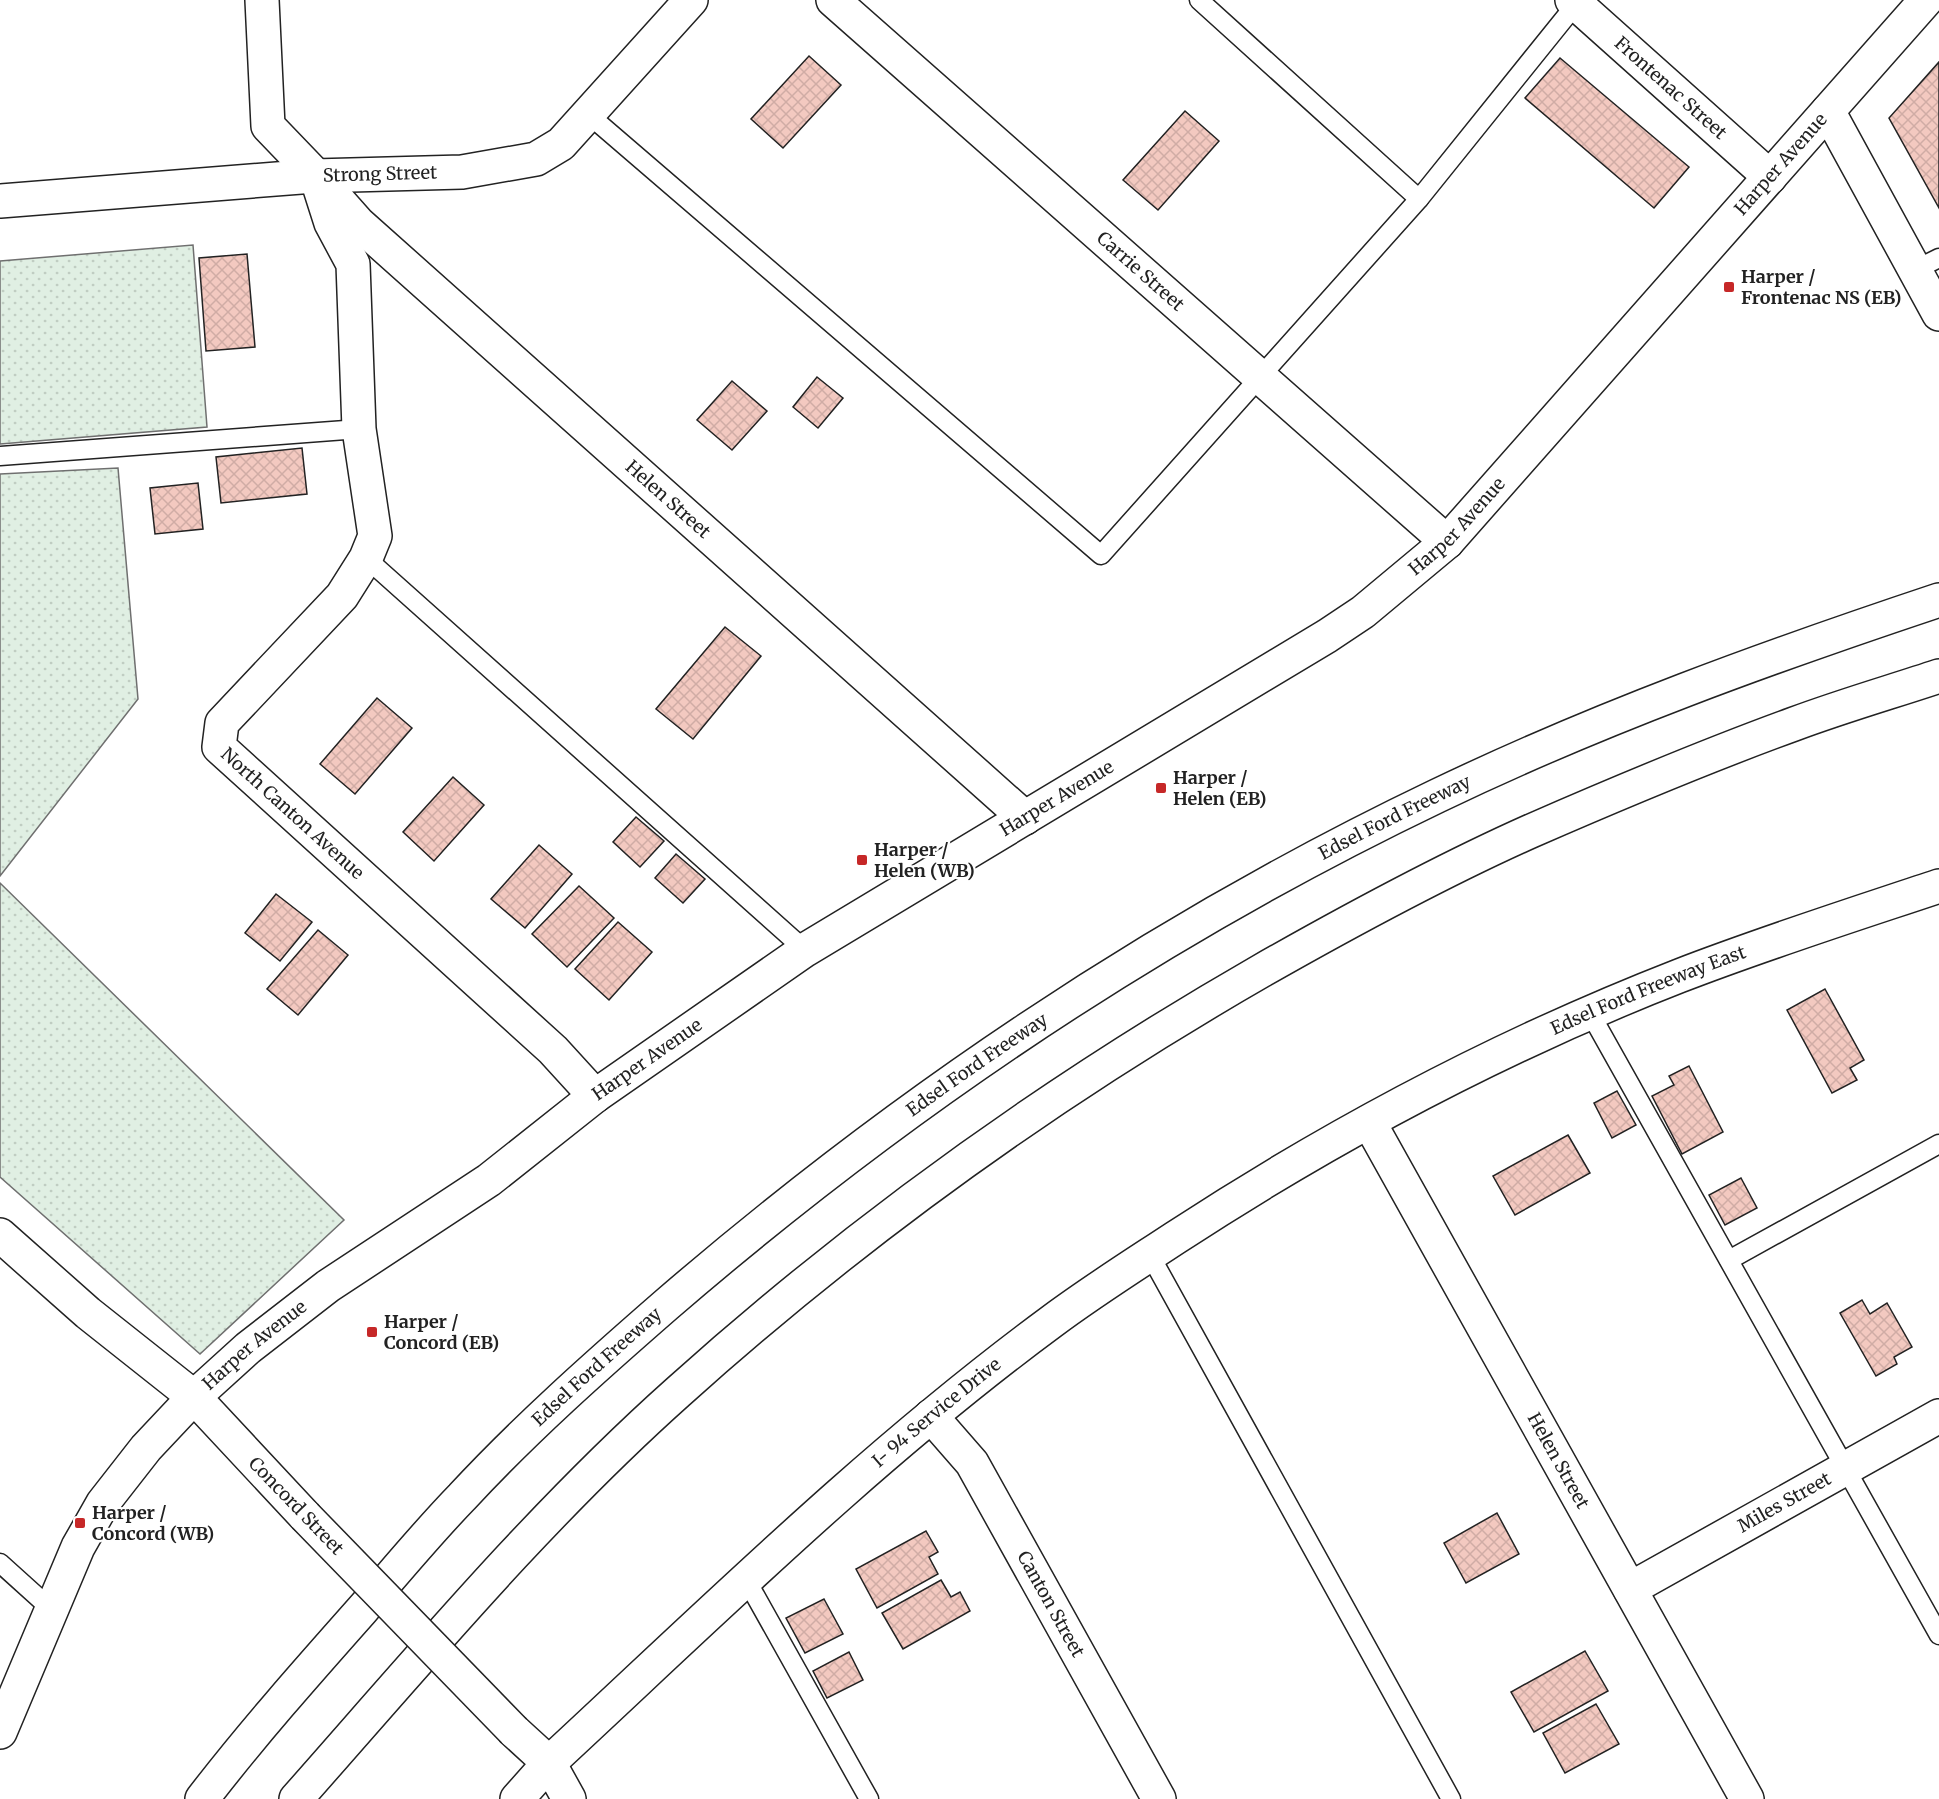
<svg xmlns="http://www.w3.org/2000/svg" width="1939" height="1799" font-family="Merriweather,serif">
  <defs>
    <pattern id="grass-dots" width="8" height="8" patternUnits="userSpaceOnUse" patternTransform="scale(1.5)"><rect width="8" height="8" fill="#e0efe3"/><path d="M2 2h.1M6 6h.1" fill="none" stroke="#c0cdc2" stroke-width="1.8" stroke-linecap="round"/></pattern>
    <pattern id="building-cross-hatch" width="8" height="8" patternUnits="userSpaceOnUse" patternTransform="scale(1.5)"><rect width="8" height="8" fill="#f3c9c0"/><path d="M0 0l8 8M0 8l8-8" fill="none" stroke="#d0aca5"/></pattern>
  </defs>
  <rect width="100%" height="100%" fill="#fff"/>
  <!-- grass -->
  <g fill="url(#grass-dots)" stroke="#6f6f6f" stroke-width="1.5">
    <polygon points="193,245 207,427 0,444 0,261"/>
    <polygon points="118,468 138,699 0,876 0,474"/>
    <polygon points="0,883 344,1220 200,1354 0,1177"/>
  </g>
  <!-- building -->
  <g fill="url(#building-cross-hatch)" stroke="#222" stroke-width="1.5">
    <polygon points="809,56 841,85 783,148 751,119"/>
    <polygon points="1560,58 1689,167 1654,208 1525,98"/>
    <polygon points="1939,62 1939,208 1889,118"/>
    <polygon points="1185,111 1219,141 1158,210 1123,180"/>
    <polygon points="247,254 255,347 206,351 199,258"/>
    <polygon points="817,377 843,398 818,428 793,407"/>
    <polygon points="732,381 767,411 732,450 697,420"/>
    <polygon points="302,448 307,494 221,503 216,457"/>
    <polygon points="198,483 203,529 155,534 150,488"/>
    <polygon points="725,627 761,656 693,739 656,709"/>
    <polygon points="377,698 412,728 355,794 320,764"/>
    <polygon points="453,777 484,805 434,861 403,832"/>
    <polygon points="636,817 664,841 640,867 613,842"/>
    <polygon points="539,845 572,874 525,928 491,899"/>
    <polygon points="676,854 705,879 683,903 655,878"/>
    <polygon points="579,886 614,918 567,967 532,934"/>
    <polygon points="276,894 312,922 280,961 245,933"/>
    <polygon points="618,922 652,952 609,1000 575,969"/>
    <polygon points="318,930 348,955 298,1015 267,989"/>
    <polygon points="1825,989 1864,1060 1850,1068 1857,1080 1832,1093 1787,1010"/>
    <polygon points="1689,1066 1723,1132 1682,1154 1652,1096 1674,1085 1669,1076"/>
    <polygon points="1617,1091 1636,1125 1612,1138 1594,1103"/>
    <polygon points="1568,1135 1590,1173 1515,1215 1493,1176"/>
    <polygon points="1741,1178 1757,1208 1725,1225 1709,1195"/>
    <polygon points="1862,1300 1870,1314 1887,1303 1912,1347 1894,1357 1897,1364 1876,1376 1840,1313"/>
    <polygon points="1497,1513 1519,1554 1466,1583 1444,1543"/>
    <polygon points="926,1531 938,1552 929,1557 938,1574 877,1608 856,1569"/>
    <polygon points="941,1580 951,1597 960,1592 970,1611 903,1649 882,1613"/>
    <polygon points="824,1599 843,1634 805,1653 786,1618"/>
    <polygon points="1585,1651 1608,1691 1534,1732 1511,1692"/>
    <polygon points="849,1652 863,1680 827,1698 813,1671"/>
    <polygon points="1596,1704 1619,1744 1565,1773 1543,1733"/>
  </g>
  <g fill="none" stroke-linecap="round" stroke-linejoin="round">
    <!-- lane casing -->
    <g stroke="#222" stroke-width="21">
      <g id="lane">
        <polyline points="1199,0 1419,199"/>
        <polyline points="588,114 1101,555 1419,199 1576,4"/>
        <polyline points="1915,270 1939,258"/>
        <polyline points="0,456 359,429"/>
        <polyline points="366,558 805,950"/>
        <polyline points="1590,1013 1939,1635"/>
        <polyline points="1150,1255 1451,1799"/>
        <polyline points="1729,1260 1939,1144"/>
        <polyline points="0,1563 51,1609"/>
        <polyline points="747,1581 869,1799"/>
      </g>
    </g>
    <!-- street casing -->
    <g stroke="#222" stroke-width="36">
      <g id="street">
        <polyline points="262,0 268,126 317,177"/>
        <path id="s1" d="M833,0l614,542"/>
        <path id="s2" d="M1572,0l198,177"/>
        <path id="s3" d="M316,176l15,47 22,41 6,165 16,107 -9,22 -24,38 -120,127 -3,24 334,303 42,46"/>
        <path id="s4" d="M327,188l31,35 667,595"/>
        <path id="s5" d="M0,201l314,-25 148,-4 74,-13 25,-15 130,-144"/>
        <path id="s6" d="M1369,1122l378,677"/>
        <polyline points="0,1235 88,1313 194,1397"/>
        <path id="s7" d="M931,1416l41,47 187,336"/>
        <path id="s8" d="M1630,1589l309,-173"/>
        <polyline points="517,1799 549,1763 569,1799"/>
      </g>
    </g>
    <!-- secondary casing -->
    <g stroke="#222" stroke-width="36">
      <g id="secondary">
        <polyline points="1828,111 1939,314"/>
        <polyline points="194,1397 305,1516"/>
        <path id="s9" d="M514,1731l35,32c163,-151 323,-309 502,-441 40,-30 83,-57 124,-84 159,-104 327,-193 504,-262 85,-33 173,-61 260,-90"/>
        <path id="s10" d="M0,1732l78,-185 25,-44 43,-55 48,-51 54,-49 80,-62 161,-106 106,-84 210,-146 522,-314 36,-24 84,-70 479,-542"/>
      </g>
    </g>
    <!-- highway casing -->
    <g stroke="#222" stroke-width="36">
      <g id="highway">
        <path id="s11" d="M202,1799c50,-65 105,-127 160,-189 33,-38 65,-77 100,-113 63,-68 134,-131 204,-192 233,-201 493,-376 771,-509 162,-78 331,-139 502,-196"/>
        <path d="M296,1799c123,-139 243,-283 382,-407 179,-161 374,-301 583,-421 88,-50 178,-99 270,-140 87,-38 175,-75 263,-107 48,-18 97,-32 145,-48"/>
      </g>
    </g>
    <!-- lane -->
    <use href="#lane" stroke="#fff" stroke-width="18"/>
    <!-- street -->
    <use href="#street" stroke="#fff" stroke-width="33"/>
    <!-- secondary -->
    <use href="#secondary" stroke="#fff" stroke-width="33"/>
    <!-- highway -->
    <use href="#highway" stroke="#fff" stroke-width="33"/>
    <!-- secondary-bridge casing -->
    <g stroke="#222" stroke-width="36" stroke-linecap="butt">
      <polyline id="secondary-bridge" points="305,1516 514,1731"/>
    </g>
    <!-- secondary-bridge -->
    <use href="#secondary-bridge" stroke="#fff" stroke-width="33"/>
  </g>
  <!-- markers -->
  <g fill="#c62828" stroke="#fff" stroke-width="2">
    <rect x="1723" y="281" width="12" height="12" rx="3"/>
    <rect x="1155" y="782" width="12" height="12" rx="3"/>
    <rect x="856" y="854" width="12" height="12" rx="3"/>
    <rect x="366" y="1326" width="12" height="12" rx="3"/>
    <rect x="74" y="1517" width="12" height="12" rx="3"/>
  </g>
  <g text-anchor="middle" stroke-width="4.5" stroke-linejoin="round" paint-order="stroke">
    <!-- street labels -->
    <g font-size="18" fill="#222" stroke="#fff">
      <text dy="6" stroke="none"><textPath href="#s2" startOffset="132">Frontenac Street</textPath></text>
      <text dy="6" stroke="none"><textPath href="#s10" startOffset="2415">Harper Avenue</textPath></text>
      <text dy="6" stroke="none"><textPath href="#s5" startOffset="381">Strong Street</textPath></text>
      <text dy="6" stroke="none"><textPath href="#s1" startOffset="410">Carrie Street</textPath></text>
      <text dy="6" stroke="none"><textPath href="#s4" startOffset="462">Helen Street</textPath></text>
      <text dy="6" stroke="none"><textPath href="#s10" startOffset="1929">Harper Avenue</textPath></text>
      <text dy="6" stroke="none"><textPath href="#s10" startOffset="1443">Harper Avenue</textPath></text>
      <text dy="6" stroke="none"><textPath href="#s3" startOffset="736">North Canton Avenue</textPath></text>
      <text dy="6" stroke="none"><textPath href="#s11" startOffset="1558">Edsel Ford Freeway</textPath></text>
      <text dy="6" stroke="none"><textPath href="#s9" startOffset="1401">Edsel Ford Freeway East</textPath></text>
      <text dy="6" stroke="none"><textPath href="#s10" startOffset="957">Harper Avenue</textPath></text>
      <text dy="6" stroke="none"><textPath href="#s11" startOffset="1072">Edsel Ford Freeway</textPath></text>
      <text dy="6" stroke="none"><textPath href="#s10" startOffset="471">Harper Avenue</textPath></text>
      <text dy="6" stroke="none"><textPath href="#s11" startOffset="586">Edsel Ford Freeway</textPath></text>
      <text dy="6" stroke="none"><textPath href="#s9" startOffset="570">I- 94 Service Drive</textPath></text>
      <text dy="6" stroke="none"><textPath href="#s6" startOffset="388">Helen Street</textPath></text>
      <text dy="6" stroke="none"><textPath href="#s8" startOffset="177">Miles Street</textPath></text>
      <text transform="translate(296 1506) rotate(46)" y="6">Concord Street</text>
      <text dy="6" stroke="none"><textPath href="#s7" startOffset="224">Canton Street</textPath></text>
    </g>
    <!-- poi labels -->
    <g font-size="18" font-weight="bold" fill="#222" stroke="#fff" text-anchor="start">
      <text x="1741" y="283">Harper /<tspan x="1741" dy="21">Frontenac NS (EB)</tspan></text>
      <text x="1173" y="784">Harper /<tspan x="1173" dy="21">Helen (EB)</tspan></text>
      <text x="874" y="856">Harper /<tspan x="874" dy="21">Helen (WB)</tspan></text>
      <text x="384" y="1328">Harper /<tspan x="384" dy="21">Concord (EB)</tspan></text>
      <text x="92" y="1519">Harper /<tspan x="92" dy="21">Concord (WB)</tspan></text>
    </g>
  </g>
</svg>
